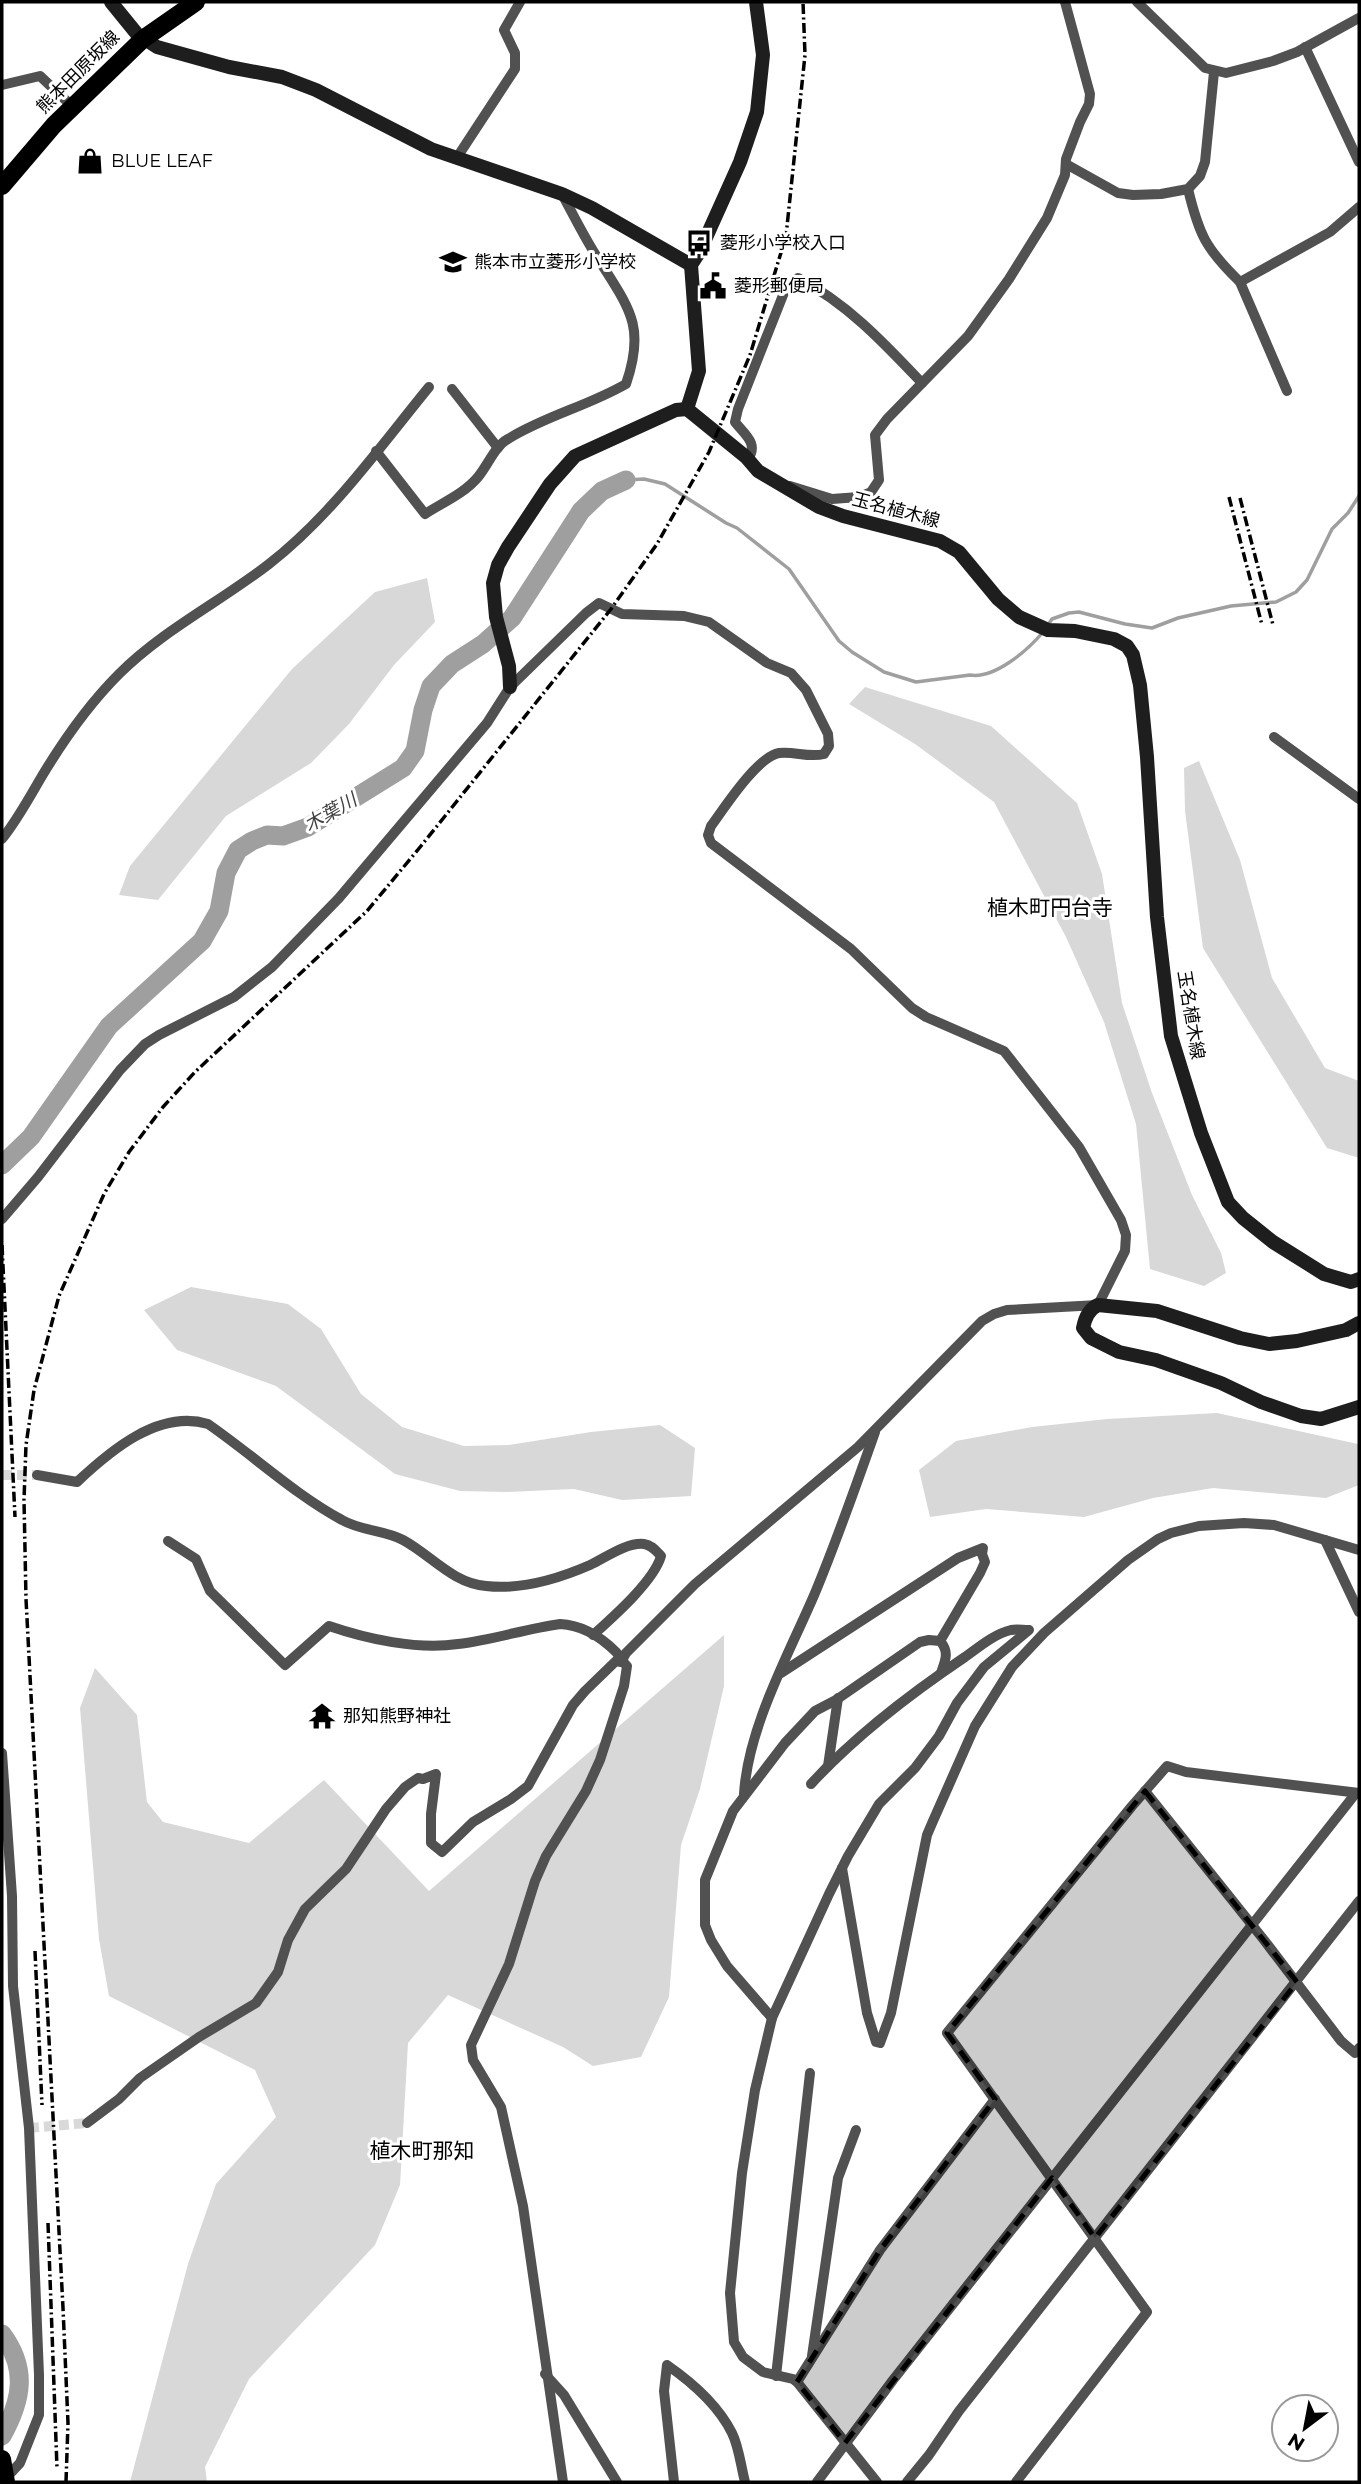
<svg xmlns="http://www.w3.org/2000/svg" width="1361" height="2484" font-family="Montserrat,'Noto Sans JP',sans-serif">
  <rect width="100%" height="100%" fill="#fff"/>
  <!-- green -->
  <g fill="#d8d8d8">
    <polygon points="427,578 435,622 394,665 349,724 311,763 226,816 158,900 119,895 130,866 292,669 375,592"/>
    <polygon points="865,687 991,726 1077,803 1102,874 1122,1003 1152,1093 1192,1195 1221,1253 1226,1273 1204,1286 1150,1269 1136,1124 1104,1022 1066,937 994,802 915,744 849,704"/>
    <polygon points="1199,761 1240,860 1272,978 1325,1068 1359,1081 1359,1158 1327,1148 1203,948 1185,811 1184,768"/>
    <polygon points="191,1287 288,1304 321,1329 361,1394 402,1427 464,1446 509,1445 591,1432 660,1425 695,1448 691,1496 622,1500 574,1489 507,1492 460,1491 395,1474 276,1386 177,1350 144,1310"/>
    <polygon points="1217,1413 1358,1444 1359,1485 1326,1498 1213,1488 1153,1498 1084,1517 986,1509 930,1517 919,1470 956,1441 1032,1427 1107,1419"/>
    <polygon points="724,1635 724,1686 700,1789 681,1845 669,1997 641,2057 593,2066 563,2047 448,1995 408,2043 400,2185 375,2245 249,2379 205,2467 207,2482 130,2482 188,2264 216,2184 276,2117 255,2070 109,1996 99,1939 80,1708 95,1668 137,1715 147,1802 163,1822 249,1843 324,1780 429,1891"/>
  </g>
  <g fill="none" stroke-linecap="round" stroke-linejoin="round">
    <!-- stream -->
    <g stroke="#9f9f9f" stroke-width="3.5">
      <path d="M626,480l18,-1 21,5 61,39 11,5 52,41 50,72 13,11 32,20 32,10 54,-7c25,4 58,-25 73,-43"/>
      <polyline points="1048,625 1052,619 1069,613 1079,612 1125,624 1152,628 1178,618 1231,606 1276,602 1296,592 1307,580 1332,529 1348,513 1359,496"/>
    </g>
    <!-- river -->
    <g stroke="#9f9f9f" stroke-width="19">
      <polyline points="2,1165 31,1137 109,1026 202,941 219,911 226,873 238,850 252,841 267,835 283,836 308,827 403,768 415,751 423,710 431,686 452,664 483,644 512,618 581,511 602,491 626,480"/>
      <path d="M2,2334c26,35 20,66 0,102"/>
    </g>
    <!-- street-tunnel -->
    <g stroke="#d9d9d9" stroke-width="10" stroke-dasharray="10 5" stroke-linecap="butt">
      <polyline points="2,1475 37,1475"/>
      <polyline points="29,2128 87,2123"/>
    </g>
    <!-- street -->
    <g stroke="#515151" stroke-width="10">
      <polyline points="1137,2 1205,68 1226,73 1273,61 1297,52 1359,18"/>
      <polyline points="1305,47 1359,162"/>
      <polyline points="2,85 40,76 73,107"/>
      <polyline points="456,159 515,69 515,53 504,30 520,2"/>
      <polyline points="1066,164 1118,193 1133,195 1161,194 1188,189 1200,176 1205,162 1214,72"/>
      <path d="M1188,189c11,46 18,60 52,93l90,-50 29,-25"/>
      <polyline points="1240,282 1287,391"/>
      <polyline points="452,389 498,448"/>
      <path d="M376,451l49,63c17,-11 40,-21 53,-37 10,-12 17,-31 30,-38 37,-23 80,-33 118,-55 20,-58 3,-76 -27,-124 -14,-21 -25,-44 -37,-66"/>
      <path d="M748,459c11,-16 -4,-25 -13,-37l3,-13 49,-124 11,-7c49,25 87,66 124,105"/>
      <polyline points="790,486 832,499 859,497 871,492 879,480 875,435 887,419 968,336 1009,279 1047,218 1065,175 1066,159 1080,122 1089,104 1090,94 1065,2"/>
      <polyline points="1274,737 1359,799"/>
      <path d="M2,839c16,-20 27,-41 40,-63 21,-35 47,-72 77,-102 44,-44 101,-72 150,-110 63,-49 110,-116 160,-177"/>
      <path d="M2,1219l36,-42 82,-107 25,-26 14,-9 75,-38 38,-30 67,-69 148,-175 23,-36 76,-74 13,-10 23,11 62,2 25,6 58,41 24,10 15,17 22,44 1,12 -5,8c-15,4 -30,-3 -45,-1 -22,4 -54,54 -68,73l-3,9 3,8 140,106 61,59 14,9 78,34 75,96 42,73 5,15 -1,16 -27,54 -91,5 -13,4 -12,7 -124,126 -163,137 -69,69 -5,9 -5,-1 -31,30 -12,14 -45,81 -17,13 -38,23 -31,30 -11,-9v-29l5,-40 -13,5 -5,-1 -13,9 -19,22 -40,60 -41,40 -17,31 -10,32 -22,31 -57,34 -59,41 -21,21 -32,24"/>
      <path d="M37,1475l40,7c33,-31 82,-73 131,-58 45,31 86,70 134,96 19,11 42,10 61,20 28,15 49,43 83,46 35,4 72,-7 104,-21 15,-7 37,-23 54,-21 8,1 12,7 17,12 -7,25 -48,61 -68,79"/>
      <polyline points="1325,1540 1359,1612"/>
      <path d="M168,1541l28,18 14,32 75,74 44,-39c38,13 88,24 129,18 34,-4 67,-15 102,-20 21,1 41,13 56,28 5,5 5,9 11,14l-3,20 -24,74 -14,31 -40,65 -11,25 -26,83 -38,81 2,15 28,47 22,99 40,276"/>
      <polyline points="781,1673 958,1558 983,1548 982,1554 985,1562 980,1573 940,1641"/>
      <polyline points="2,1753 12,1896 13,1986 29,2128 39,2375 39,2415 20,2463 6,2478"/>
      <polyline points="828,1766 838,1698"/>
      <path d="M811,1784c44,-48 99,-90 154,-127 14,-10 29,-23 46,-27 5,-1 12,0 17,0"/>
      <polyline points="1145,1791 1264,1940 1341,2041 1355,2053 1359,2048"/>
      <path d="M744,1794c4,-67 45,-140 71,-201 22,-53 41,-107 60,-161"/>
      <polyline points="842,1868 867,2013 876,2042 880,2043 891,2013 927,1835 933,1821 975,1726 1012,1667 1044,1633 1128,1560 1158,1539 1171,1533 1199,1526 1244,1523 1274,1525 1359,1550"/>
      <path d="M772,2018l-45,-52 -16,-26 -6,-15v-45l28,-69 52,-68 30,-32 21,-11 84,-58 9,-2 11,1c10,11 5,20 1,32"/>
      <polyline points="812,2356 838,2178 856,2130"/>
      <polyline points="545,2374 564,2395 617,2482"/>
      <polyline points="776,2376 810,2073"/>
      <polyline points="797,2382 880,2250 995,2099"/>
      <path d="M674,2482l-10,-91 3,-26c26,18 51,40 65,68 7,14 9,34 13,49"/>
      <polyline points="817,2482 893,2380 1356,1793"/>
      <polyline points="877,2482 797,2382 793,2379 763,2372 743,2357 734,2342 730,2293 742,2173 755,2090 772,2018 829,1894 848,1856 879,1804 915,1768 939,1736 957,1703 984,1667 1029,1630"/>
      <polyline points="907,2482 929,2455 959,2411 1359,1901"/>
      <polyline points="1016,2482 1147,2312 947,2033 1132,1806 1167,1766 1186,1772 1359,1793"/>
    </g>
    <!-- secondary -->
    <g stroke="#1e1e1e" stroke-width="14">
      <polyline points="111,2 137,34 157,47 229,67 282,77 316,90 431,149 562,194 592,208 691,265"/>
      <polyline points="687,409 746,457 758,471 819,507 843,516 940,541 959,552 998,599 1019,617 1048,630 1075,631 1114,639 1127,646 1133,655 1140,685 1147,757 1157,917 1171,1036 1201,1133 1228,1202 1243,1218 1273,1242 1324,1274 1351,1282 1359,1279"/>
      <polyline points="687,409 699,371 691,265 700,251 740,162 757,112 763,55 756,2"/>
      <polyline points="510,687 509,666 496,617 493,583 498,565 508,547 550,484 575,456 676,410 687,409"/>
      <path d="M1359,1323l-13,7 -49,11 -28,3 -29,-6 -83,-27 -59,-6c-9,4 -13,13 -15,23l8,10 28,14 37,8 65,23 40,19 40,14 20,3 38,-12"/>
    </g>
    <!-- primary -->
    <g stroke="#000" stroke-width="18">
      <polyline points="2,186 54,125 143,39 196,2"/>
      <polyline points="2,2459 6,2482"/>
    </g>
    <!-- rail -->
    <g stroke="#000" stroke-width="3.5" stroke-dasharray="10 3.5 2 3.5" stroke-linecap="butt">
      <polyline points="1229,497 1262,625"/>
      <polyline points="1240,498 1273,625"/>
      <polyline points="2,1245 15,1517"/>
      <polyline points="35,1951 42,2105"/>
      <polyline points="48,2223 57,2468"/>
      <polyline points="66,2482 68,2423 63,2308 26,1599 24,1500 26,1445 34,1390 59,1296 104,1194 129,1152 163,1107 195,1072 367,911 421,846 611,609 657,544 709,452 750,355 786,236 805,55 803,2"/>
    </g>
  </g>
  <!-- marked area -->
  <path fill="#000" fill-opacity="0.2" stroke="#000" stroke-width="5" stroke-dasharray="14 9" stroke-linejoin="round" d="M1145,1791l152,191 -202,256 -43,-60 -207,265 -48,-61 83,-132 115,-151 -48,-66z"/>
  <!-- icons -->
  <defs>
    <g id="shop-bare" transform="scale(2.1)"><path d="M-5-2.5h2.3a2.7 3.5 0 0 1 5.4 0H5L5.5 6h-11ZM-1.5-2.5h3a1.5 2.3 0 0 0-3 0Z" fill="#000" stroke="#fff" stroke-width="2.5" paint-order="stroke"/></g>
    <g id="bus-bare" transform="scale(2.1)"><path d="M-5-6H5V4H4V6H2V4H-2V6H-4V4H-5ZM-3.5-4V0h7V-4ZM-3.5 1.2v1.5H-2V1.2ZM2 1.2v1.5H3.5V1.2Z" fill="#000" stroke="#fff" stroke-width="2.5" paint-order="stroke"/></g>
    <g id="school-bare" transform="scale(2.1)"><path d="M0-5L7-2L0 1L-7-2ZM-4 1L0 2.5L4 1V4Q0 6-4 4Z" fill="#000" stroke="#fff" stroke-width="2.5" paint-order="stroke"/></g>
    <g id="civic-bare" transform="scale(2.1)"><path d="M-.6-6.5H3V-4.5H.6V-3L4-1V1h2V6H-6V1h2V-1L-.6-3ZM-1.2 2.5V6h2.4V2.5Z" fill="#000" stroke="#fff" stroke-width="2.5" paint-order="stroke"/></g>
    <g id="temple-bare" transform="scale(2.1)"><path d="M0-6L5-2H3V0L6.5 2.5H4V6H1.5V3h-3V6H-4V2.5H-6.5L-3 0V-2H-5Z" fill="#000" stroke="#fff" stroke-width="2.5" paint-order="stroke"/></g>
  </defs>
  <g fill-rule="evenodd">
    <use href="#shop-bare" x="90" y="161"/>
    <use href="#bus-bare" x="699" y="243"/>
    <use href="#school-bare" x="453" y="262"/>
    <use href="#civic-bare" x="713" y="286"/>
    <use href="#temple-bare" x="322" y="1716"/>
  </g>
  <g text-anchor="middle" stroke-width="6" stroke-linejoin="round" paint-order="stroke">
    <!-- street labels -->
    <g font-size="18" fill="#000" stroke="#fff">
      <text transform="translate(78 72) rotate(-45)" y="6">熊本田原坂線</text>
      <text transform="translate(896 510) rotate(15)" y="6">玉名植木線</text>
      <text transform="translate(1191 1015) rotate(81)" y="6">玉名植木線</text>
    </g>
    <!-- poi labels -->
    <g font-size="18" fill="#000" stroke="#fff" text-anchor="start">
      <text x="111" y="167">BLUE LEAF</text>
      <text x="720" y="249">菱形小学校入口</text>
      <text x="474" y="268">熊本市立菱形小学校</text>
      <text x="734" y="292">菱形郵便局</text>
      <text x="343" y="1722">那知熊野神社</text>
    </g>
    <!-- water labels -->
    <g font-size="19" font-style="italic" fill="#404040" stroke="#fff">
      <text transform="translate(330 812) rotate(-30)" y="7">木葉川</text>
    </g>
    <!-- quarter labels -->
    <g font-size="21" fill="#000" stroke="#fff">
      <text x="1050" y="915">植木町円台寺</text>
      <text x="422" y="2158">植木町那知</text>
    </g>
  </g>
  <!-- border -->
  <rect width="1361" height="2484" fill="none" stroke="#000000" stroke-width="7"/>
  <!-- north arrow -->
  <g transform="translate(1305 2428) rotate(212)"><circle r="33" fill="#ffffff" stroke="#999999" stroke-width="2"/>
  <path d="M0-5L12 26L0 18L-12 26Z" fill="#000000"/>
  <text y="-10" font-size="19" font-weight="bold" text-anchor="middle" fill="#000000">N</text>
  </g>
</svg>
